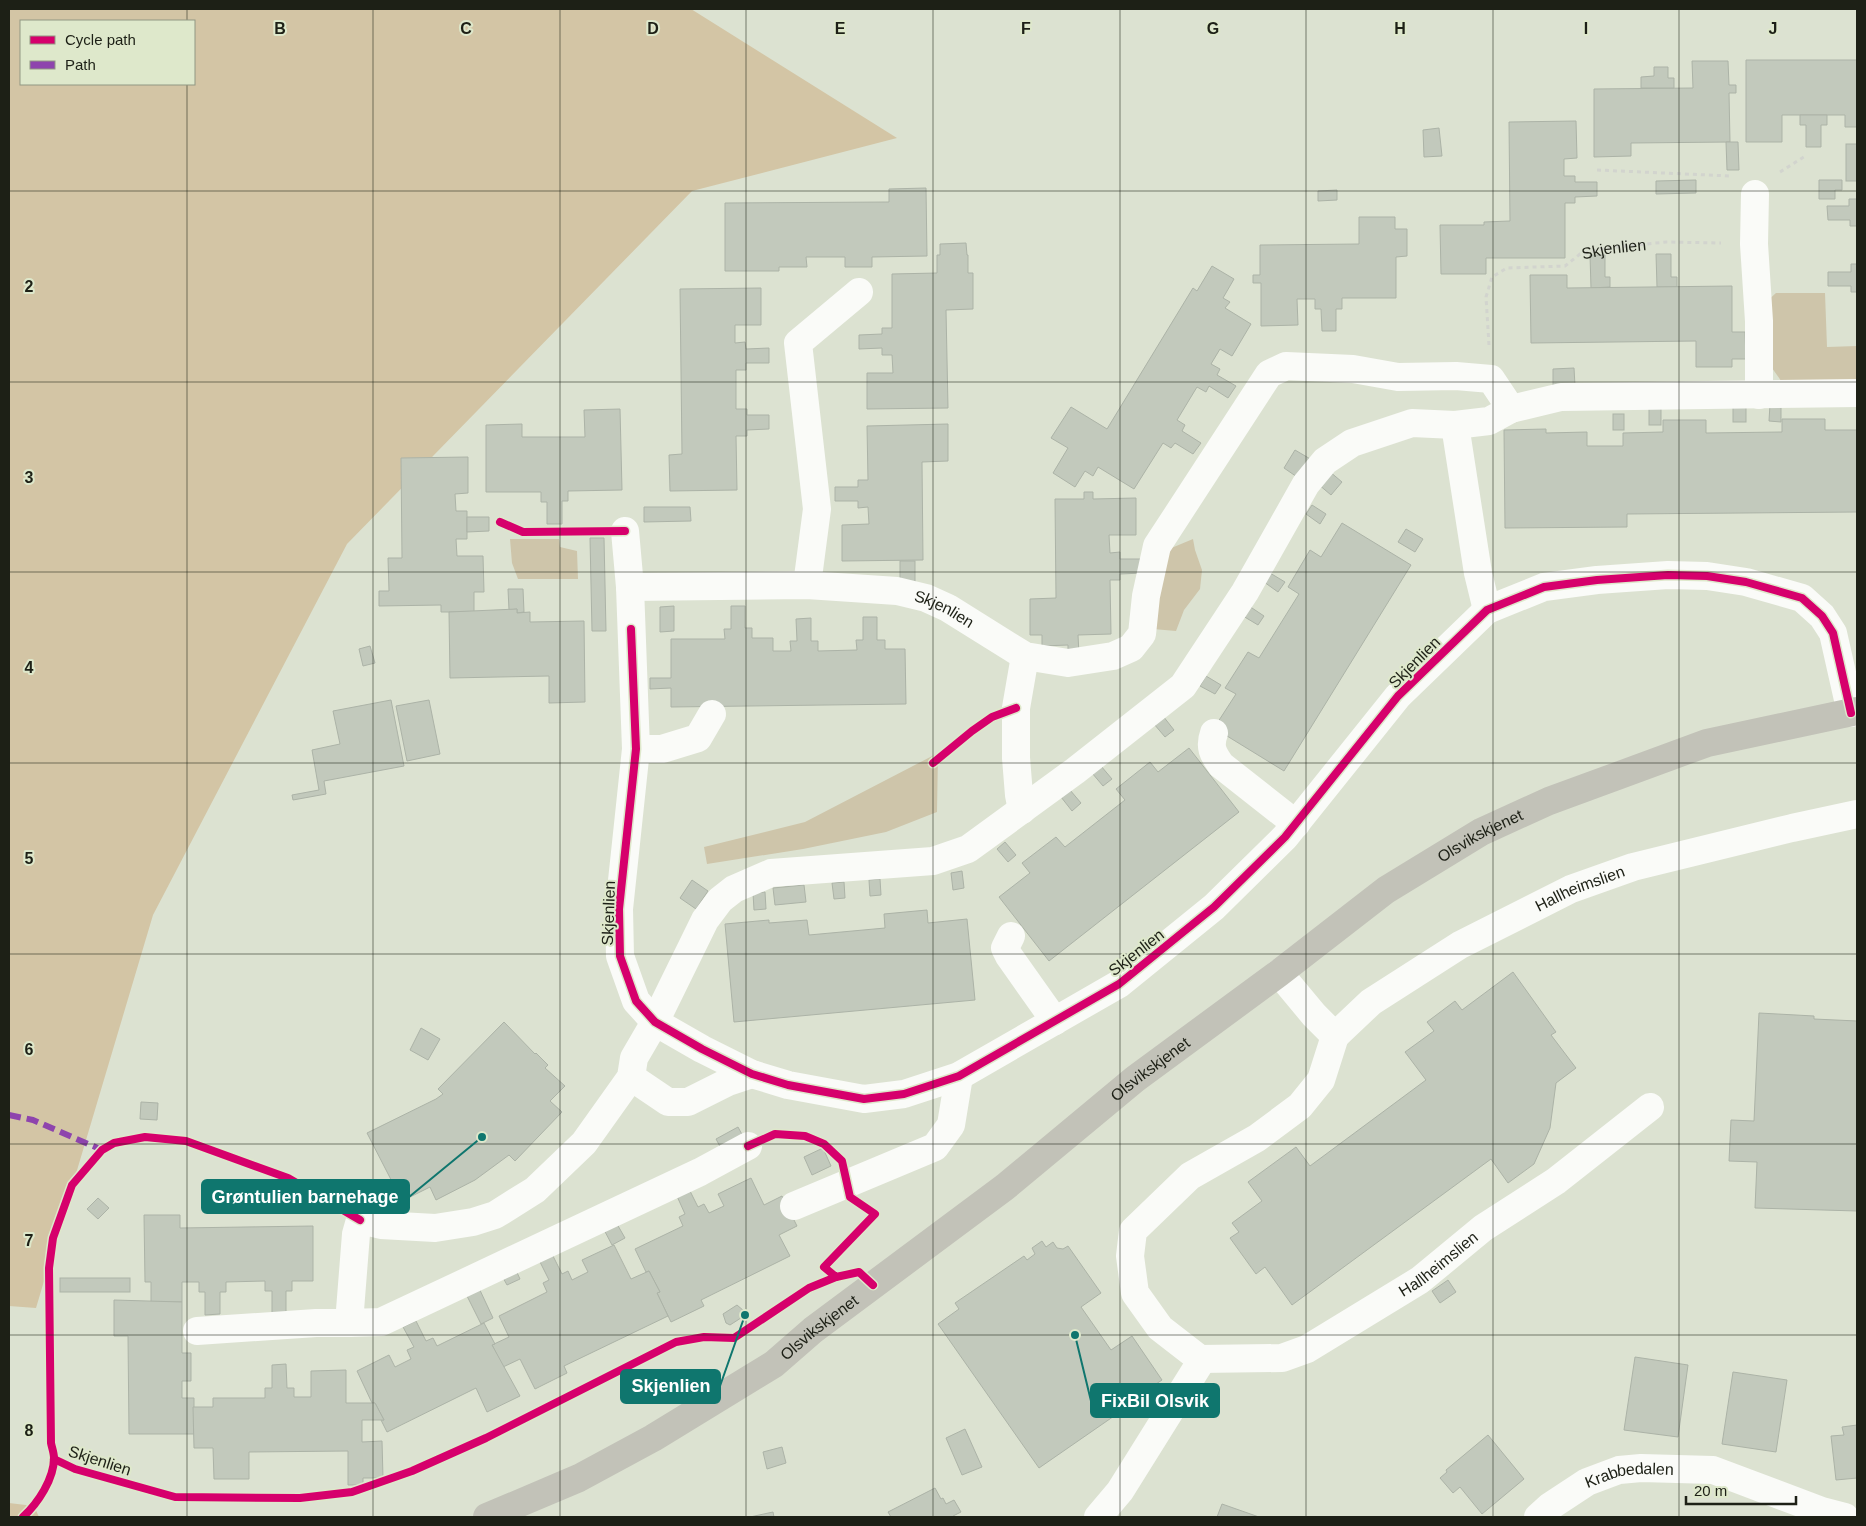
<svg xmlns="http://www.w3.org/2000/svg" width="1866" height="1526" font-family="Helvetica,sans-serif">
  <rect width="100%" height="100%" fill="#dce2d1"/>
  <!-- green -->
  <g fill="#cec5aa">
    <polygon points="1776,293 1825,293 1827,347 1857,346 1857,385 1784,385 1767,361 1766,302"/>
    <polygon points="510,539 559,539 560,547 577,551 578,579 518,579 512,563"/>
    <polygon points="1193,539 1195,550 1202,570 1200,589 1184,610 1176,631 1153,629 1163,557 1169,554 1169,549"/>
    <polygon points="938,753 937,812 886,832 803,849 707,864 704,847 805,822"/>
  </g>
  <!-- forest -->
  <g fill="#d3c5a5" fill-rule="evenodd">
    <path d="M9,9h682l206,129 -205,53 -345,353 -194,371 -117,393 -27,-2zM21,21h173v63h-173z"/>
    <polygon points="9,1503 34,1506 39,1517 9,1517"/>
  </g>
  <!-- building -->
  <g fill="#c2c9bc" stroke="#acb3a7">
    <polygon points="1746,60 1857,60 1857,127 1845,127 1845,115 1782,115 1782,142 1746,142"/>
    <polygon points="1692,61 1728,61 1729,85 1736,85 1736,93 1729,93 1730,142 1631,143 1631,156 1594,157 1594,89 1693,88"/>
    <polygon points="1654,67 1668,67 1668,78 1674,78 1674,88 1641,88 1641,77 1654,76"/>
    <polygon points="1800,115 1827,115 1827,125 1821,125 1821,147 1806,147 1806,125 1800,125"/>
    <polygon points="1576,121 1577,158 1564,159 1564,176 1575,176 1575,182 1597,182 1597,196 1575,197 1575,203 1565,203 1565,258 1486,258 1486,274 1441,274 1440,225 1484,225 1484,222 1510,221 1509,122"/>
    <polygon points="1439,128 1442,156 1424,157 1423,130"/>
    <polygon points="1726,142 1738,142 1739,170 1727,170"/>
    <rect x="1846" y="144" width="11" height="37"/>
    <polygon points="1696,180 1696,193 1656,194 1656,181"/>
    <polygon points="1819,180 1842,180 1842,190 1835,190 1835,199 1819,199"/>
    <polygon points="926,188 927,256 872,257 872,267 845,267 845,257 806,257 807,267 779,267 779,271 725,271 725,203 889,202 889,189"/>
    <polygon points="1337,190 1337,200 1318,201 1318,191"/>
    <polygon points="1849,199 1857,199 1857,226 1850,226 1850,220 1828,220 1827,206 1849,206"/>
    <polygon points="1359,217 1395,217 1395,229 1407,229 1407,256 1396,257 1396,298 1342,298 1342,309 1336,309 1336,331 1322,331 1321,309 1315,309 1315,299 1297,299 1298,325 1261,326 1261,283 1253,283 1253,275 1260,275 1260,245 1359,244"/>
    <polygon points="966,243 967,255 968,255 968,273 973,273 973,309 946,310 948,408 867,409 867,373 893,373 892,355 882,355 882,348 859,349 859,335 882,334 882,328 892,328 892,274 937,273 937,255 940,255 940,244"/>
    <polygon points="1656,254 1671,254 1671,277 1677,277 1677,287 1657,287"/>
    <polygon points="1590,255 1605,255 1605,277 1610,277 1610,287 1591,288"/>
    <polygon points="1851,264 1857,264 1857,292 1851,292 1851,286 1828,286 1828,272 1851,272"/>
    <polygon points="1212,266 1234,279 1223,298 1230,302 1225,308 1251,324 1232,356 1220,349 1211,364 1220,369 1217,375 1236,386 1228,398 1209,386 1206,392 1197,387 1177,420 1185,425 1182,431 1201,443 1193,454 1175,443 1171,448 1163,443 1134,489 1098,467 1093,476 1085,471 1075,487 1053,473 1068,448 1051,438 1071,407 1107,429 1193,288 1197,291"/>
    <polygon points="1530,275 1567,275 1567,288 1732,286 1732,332 1745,332 1746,359 1732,359 1732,367 1696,367 1696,341 1531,343"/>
    <polygon points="761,288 761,325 735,325 735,343 745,342 746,349 769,348 769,363 746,363 746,370 736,370 736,409 747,409 747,415 769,415 769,429 747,430 747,436 736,436 737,490 670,491 669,455 682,454 680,289"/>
    <polygon points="1574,368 1575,386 1553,386 1553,369"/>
    <rect x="1733" y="404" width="13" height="18"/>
    <polygon points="1770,404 1781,404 1781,422 1769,421"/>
    <rect x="1649" y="408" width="12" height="17"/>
    <polygon points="620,409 622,490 568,491 568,501 562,501 562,524 547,524 547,502 541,502 541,492 486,492 486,425 522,424 522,437 585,437 584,410"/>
    <rect x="1613" y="414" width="11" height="16"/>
    <polygon points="1782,419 1825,419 1825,430 1857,430 1857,512 1627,514 1627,527 1505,528 1504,430 1546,429 1546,433 1587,432 1587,446 1623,446 1623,433 1663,432 1663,420 1706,420 1706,433 1782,432"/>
    <polygon points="948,424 948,461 922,462 923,560 842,561 842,525 869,524 868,507 858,508 858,501 835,501 835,487 858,487 858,480 868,480 867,426"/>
    <polygon points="1295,450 1312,460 1300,479 1284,468"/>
    <polygon points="468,457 468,493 455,494 456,511 467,511 467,539 456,539 457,556 483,556 484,592 474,592 474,612 441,612 441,605 379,606 379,591 389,591 388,558 402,558 401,458"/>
    <polygon points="1329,471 1342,482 1331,495 1318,484"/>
    <polygon points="1084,492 1093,492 1093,499 1136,498 1136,535 1109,535 1110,553 1120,552 1120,559 1143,559 1143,573 1120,574 1120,580 1110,580 1111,634 1078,635 1079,654 1068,654 1068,645 1042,646 1042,635 1030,635 1030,599 1056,598 1055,499 1084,499"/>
    <polygon points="1312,505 1326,514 1320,524 1306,514"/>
    <polygon points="644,507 690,507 691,521 644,522"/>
    <polygon points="467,517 489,517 489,531 467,532"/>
    <polygon points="1342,523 1411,565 1284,771 1214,728 1236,694 1225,688 1248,652 1259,658 1299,594 1288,587 1310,550 1321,557"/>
    <polygon points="1406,529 1423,539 1415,552 1398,542"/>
    <polygon points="590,538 604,538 606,631 592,631"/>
    <rect x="900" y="561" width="15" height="23"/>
    <polygon points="1270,573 1285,582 1278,592 1264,582"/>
    <polygon points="508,589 523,589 524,612 517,613 517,609 509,610"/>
    <polygon points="674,606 674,631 660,632 660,607"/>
    <polygon points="731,606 745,606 745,628 752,628 752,638 773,638 773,651 791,651 790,641 797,641 796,619 811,618 811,641 818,641 818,651 857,650 856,640 863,640 863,617 877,617 877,640 885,640 885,649 905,649 906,704 671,707 671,688 650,689 650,678 671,678 671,639 725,639 724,629 731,629"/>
    <polygon points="1249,606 1264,616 1258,625 1243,616"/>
    <polygon points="517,609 517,613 530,612 530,622 584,621 585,702 549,703 549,676 450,678 449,612"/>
    <polygon points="370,646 375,663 363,666 359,649"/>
    <polygon points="1206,676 1221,685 1215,694 1200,686"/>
    <polygon points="391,700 404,766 324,781 326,794 293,800 292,795 319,790 312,750 340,744 333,711"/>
    <polygon points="429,700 440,754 407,761 396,706"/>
    <polygon points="1163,716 1174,730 1165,737 1154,724"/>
    <polygon points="1189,748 1239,812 1049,961 999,897 1030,873 1022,863 1056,837 1065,847 1125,800 1116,789 1150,762 1158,772"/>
    <polygon points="1101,766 1112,779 1103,786 1092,773"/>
    <polygon points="1070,790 1081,803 1072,811 1061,797"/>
    <polygon points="1005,842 1016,855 1008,862 997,849"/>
    <polygon points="962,871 964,888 953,890 951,873"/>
    <polygon points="880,879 881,895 870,896 869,880"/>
    <polygon points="692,880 708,891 696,909 680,898"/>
    <polygon points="844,882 845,898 834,899 832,883"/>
    <polygon points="804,885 806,902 775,905 773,888"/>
    <polygon points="765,892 766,909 754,910 753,893"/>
    <polygon points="927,910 928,923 967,919 975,1000 734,1022 725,924 769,920 769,923 807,920 809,935 885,928 884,914"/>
    <polygon points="1513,972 1556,1032 1551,1035 1576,1068 1556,1083 1550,1128 1534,1164 1508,1183 1491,1159 1292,1305 1265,1267 1256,1274 1230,1238 1239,1232 1232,1223 1262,1201 1248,1182 1296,1147 1310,1166 1426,1080 1405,1052 1434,1031 1427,1022 1455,1001 1462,1010"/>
    <polygon points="1759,1013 1814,1016 1814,1019 1857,1021 1857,1211 1755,1208 1757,1162 1729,1161 1731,1120 1754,1121"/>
    <polygon points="504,1022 535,1054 536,1053 548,1065 545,1068 565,1086 550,1101 562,1112 515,1161 509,1155 475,1180 436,1200 430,1187 402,1201 367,1133 436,1099 443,1094 438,1089"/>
    <polygon points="421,1028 440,1039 428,1060 410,1050"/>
    <polygon points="141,1102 158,1103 157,1120 140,1119"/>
    <polygon points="738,1127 745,1140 723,1152 716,1139"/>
    <polygon points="823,1148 831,1166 812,1175 804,1157"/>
    <polygon points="751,1178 764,1205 782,1196 797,1226 779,1235 790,1256 701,1300 704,1306 671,1322 657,1293 660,1292 649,1271 646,1272 635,1249 683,1226 679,1217 685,1214 676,1194 688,1187 698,1207 704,1204 709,1213 724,1206 718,1194"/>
    <polygon points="98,1198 109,1208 98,1219 87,1209"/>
    <polygon points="144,1215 180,1215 180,1228 313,1226 313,1281 292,1281 292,1291 286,1291 286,1314 272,1314 272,1291 265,1291 265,1281 226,1282 226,1292 220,1292 220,1314 205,1315 205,1292 199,1292 199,1282 182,1282 182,1302 151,1302 151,1282 145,1282"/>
    <polygon points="613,1217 625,1238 612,1245 601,1224"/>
    <polygon points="1042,1241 1046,1247 1053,1242 1057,1248 1063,1249 1068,1246 1101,1293 1081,1307 1111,1350 1132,1336 1162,1380 1141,1394 1143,1396 1039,1468 938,1324 959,1309 955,1303 1024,1256 1027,1260 1035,1254 1032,1248"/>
    <polygon points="614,1245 631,1279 649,1271 660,1292 657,1293 668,1316 564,1366 567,1373 535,1389 520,1359 503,1367 492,1345 509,1337 499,1316 547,1292 543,1283 549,1280 539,1260 552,1254 562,1274 568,1271 572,1280 588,1272 582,1260"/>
    <polygon points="515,1268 520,1279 507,1285 501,1274"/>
    <rect x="60" y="1278" width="70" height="14"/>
    <polygon points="1448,1280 1456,1292 1440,1303 1432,1291"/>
    <polygon points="478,1286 493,1318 481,1324 465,1292"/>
    <polygon points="114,1300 182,1302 182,1353 191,1353 191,1381 182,1381 182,1398 194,1398 194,1434 129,1434 128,1336 114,1336"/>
    <polygon points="737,1305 744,1311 744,1316 730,1325 726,1323 723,1314"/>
    <polygon points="416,1321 426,1341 433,1338 437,1346 484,1323 495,1344 492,1345 520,1396 487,1412 476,1388 387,1432 381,1420 384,1420 375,1403 372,1403 357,1371 389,1355 395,1367 411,1359 407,1350 414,1347 403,1327"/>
    <polygon points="1635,1357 1688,1365 1678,1437 1624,1430"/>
    <polygon points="286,1364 287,1388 294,1388 294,1397 311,1397 311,1371 346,1370 346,1403 375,1403 384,1420 362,1420 362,1442 382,1441 383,1478 363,1478 363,1485 348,1485 348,1451 249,1452 249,1479 214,1479 213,1448 194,1448 193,1407 213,1407 213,1398 265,1398 265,1388 272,1388 272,1365"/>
    <polygon points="1733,1372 1787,1380 1776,1452 1722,1444"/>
    <polygon points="1857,1425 1857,1478 1836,1480 1831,1436 1844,1435 1842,1427"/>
    <polygon points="965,1429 982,1467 962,1475 946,1438"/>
    <polygon points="1488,1435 1524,1479 1482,1514 1460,1487 1453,1493 1440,1478 1447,1472 1446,1470"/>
    <polygon points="782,1447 786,1463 767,1469 763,1452"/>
    <polygon points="935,1488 941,1499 943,1498 946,1504 954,1500 961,1512 953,1516 953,1517 891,1517 888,1512"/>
    <polygon points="1222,1504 1259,1517 1217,1517"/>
    <polygon points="773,1512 774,1517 750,1517"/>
  </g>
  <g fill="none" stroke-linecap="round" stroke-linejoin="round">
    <!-- path -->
    <g stroke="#d2d4ce" stroke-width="3" stroke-dasharray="4 4" stroke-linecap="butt">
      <polyline points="1597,170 1730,176"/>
      <polyline points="1780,172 1807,155"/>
      <path id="s1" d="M1489,345l-3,-48 6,-20 15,-9 58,-2 15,-12 27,-6 59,-6 55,1"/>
    </g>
    <!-- minor -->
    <g stroke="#fafbf8" stroke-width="28">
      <polyline points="1755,194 1754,244 1759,321 1759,395"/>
      <polyline points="1455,425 1478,573 1487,610"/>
      <polyline points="625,531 630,587 636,749 619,909 620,956 636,1001 655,1022 702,1049 752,1074 788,1085 864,1099 904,1094 959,1076 1119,984 1214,907 1285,837 1398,696 1487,610 1544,587 1597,580 1668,575 1707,576 1746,582 1802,598 1822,616 1833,633 1851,713"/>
      <polyline points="807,585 817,509 798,343 859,292"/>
      <path id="s2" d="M630,587l177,-2 90,6 29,7 22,10 77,48 43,7 45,-7 18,-8 11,-14 4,-38 11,-50 112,-172 17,-8 67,3 45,8 58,-1 35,3 20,30"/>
      <path d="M1214,733c-5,14 -1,21 7,32l75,59"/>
      <polyline points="636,749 662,749 698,738 712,714"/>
      <polyline points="1022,810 1019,795 1016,758 1016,708 1025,656"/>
      <polyline points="1011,936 1005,948 1009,956 1055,1021"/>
      <path id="s3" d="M1279,973l35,42 21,21 -14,44 -21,26 -43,32 -67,38 -57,55 -3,25 5,37 25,35 40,31 82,-1 25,-9 113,-69 63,-52 73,-47 94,-74"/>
      <path id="s4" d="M1335,1036l36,-34 89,-57 111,-56 62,-22 159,-39 65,-14"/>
      <polyline points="631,1077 668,1102 688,1102 728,1082 752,1074"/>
      <polyline points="748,1146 700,1172 381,1322 349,1323 356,1234 360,1220 381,1225 435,1228 473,1222 495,1215 535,1190 584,1143 631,1077 634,1058 655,1022 705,920 720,900 734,889 771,873 933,861 968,849 1075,771 1183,686 1245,592 1306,484 1325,461 1352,443 1412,423 1455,425 1489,421 1511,409 1561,397 1857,393"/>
      <polyline points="794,1206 935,1147 951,1125 959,1076"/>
      <polyline points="197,1331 316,1323 349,1323"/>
      <polyline points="1098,1517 1120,1491 1200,1363 1200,1359"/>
      <path id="s5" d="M1538,1517l11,-10 38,-25 32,-12 22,-2 72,2 109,41 23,6"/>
    </g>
    <!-- major -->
    <path stroke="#c2c2b8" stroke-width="28" id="s6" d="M487,1517l92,-39 74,-40 121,-74 39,-34 192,-143 130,-108 144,-106 107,-83 95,-58 68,-31 158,-58 150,-32"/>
    <!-- quiet -->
    <polyline stroke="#8e44ad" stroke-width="6" stroke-dasharray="12 6" stroke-linecap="butt" points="9,1115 33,1120 102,1150"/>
    <!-- cycleway casing -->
    <g stroke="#dee8cb" stroke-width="11">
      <g id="cycleway">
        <polyline points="500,522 523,532 625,531"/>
        <polyline points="631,629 636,749 619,909 620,956 636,1001 655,1022 702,1049 752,1074 788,1085 864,1099 904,1094 959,1076 1119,984 1214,907 1285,837 1398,696 1487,610 1544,587 1597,580 1668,575 1707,576 1746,582 1802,598 1822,616 1833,633 1851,713"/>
        <polyline points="933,763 972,731 992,717 1016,708"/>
        <polyline points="748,1146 775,1134 805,1136 824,1144 842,1161 850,1197 875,1214 824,1267 836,1277 859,1272 873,1285"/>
        <polyline points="54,1459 75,1469 175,1497 300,1498 352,1492 412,1471 486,1438 676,1342 704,1337 734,1338 809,1288 836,1277"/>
        <path d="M23,1517c15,-14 31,-38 31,-59 0,-5 -2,-10 -3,-15l-2,-175 4,-30 19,-53 30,-35 12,-7 31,-6 41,4 102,37 72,42"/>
      </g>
    </g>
    <!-- cycleway -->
    <use href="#cycleway" stroke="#d6006c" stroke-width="8"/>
  </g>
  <!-- grid -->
  <path fill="none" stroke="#1d2016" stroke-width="1" stroke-opacity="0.55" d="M187,9v12M373,9v1508M560,9v1508M746,9v1508M933,9v1508M1120,9v1508M1306,9v1508M1493,9v1508M1679,9v1508M187,84v1433M9,191h1848M9,382h1848M9,572h1848M9,763h1848M9,954h1848M9,1144h1848M9,1335h1848"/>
  <g text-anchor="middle" stroke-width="4" stroke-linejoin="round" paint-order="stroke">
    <!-- street labels -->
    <g font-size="16" fill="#1d2016" stroke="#dee8cb">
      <text dy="6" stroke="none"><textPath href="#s1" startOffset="198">Skjenlien</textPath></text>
      <text dy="6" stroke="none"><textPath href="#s2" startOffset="318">Skjenlien</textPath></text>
      <text transform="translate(1414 662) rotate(-45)" y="6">Skjenlien</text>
      <text dy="6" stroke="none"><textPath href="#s6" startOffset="1209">Olsvikskjenet</textPath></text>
      <text dy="6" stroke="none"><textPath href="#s4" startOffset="288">Hallheimslien</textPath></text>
      <text transform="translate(608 913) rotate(-88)" y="6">Skjenlien</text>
      <text transform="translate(1136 952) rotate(-38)" y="6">Skjenlien</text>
      <text dy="6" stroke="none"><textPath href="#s6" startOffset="804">Olsvikskjenet</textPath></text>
      <text dy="6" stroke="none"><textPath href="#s3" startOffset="795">Hallheimslien</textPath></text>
      <text dy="6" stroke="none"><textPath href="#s6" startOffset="384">Olsvikskjenet</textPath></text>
      <text transform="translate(100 1460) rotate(18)" y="6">Skjenlien</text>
      <text dy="6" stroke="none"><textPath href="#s5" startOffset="104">Krabbedalen</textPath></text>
    </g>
  </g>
  <g font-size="16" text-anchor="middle" font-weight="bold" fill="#1d2016" stroke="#dee8cb" stroke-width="4" stroke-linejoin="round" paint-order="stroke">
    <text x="280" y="34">B</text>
    <text x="466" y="34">C</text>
    <text x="653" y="34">D</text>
    <text x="840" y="34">E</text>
    <text x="1026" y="34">F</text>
    <text x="1213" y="34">G</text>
    <text x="1400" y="34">H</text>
    <text x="1586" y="34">I</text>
    <text x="1773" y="34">J</text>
    <text x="29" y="292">2</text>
    <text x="29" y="483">3</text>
    <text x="29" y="673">4</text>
    <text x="29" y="864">5</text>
    <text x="29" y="1055">6</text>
    <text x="29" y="1246">7</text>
    <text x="29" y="1436">8</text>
  </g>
  <!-- callouts -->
  <path fill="none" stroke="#0f766e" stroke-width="2" d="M482 1137L409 1197M745 1315L720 1386M1075 1335L1091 1401"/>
  <g fill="#0f766e" stroke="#dee8cb" stroke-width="2">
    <circle cx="482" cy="1137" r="5"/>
    <circle cx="745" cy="1315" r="5"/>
    <circle cx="1075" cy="1335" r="5"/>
  </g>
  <g fill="#0f766e" stroke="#0f766e" stroke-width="2">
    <rect x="202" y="1180" width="207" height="33" rx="5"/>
    <rect x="621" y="1370" width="99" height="33" rx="5"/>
    <rect x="1091" y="1384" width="128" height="33" rx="5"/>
  </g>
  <g font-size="18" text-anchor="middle" font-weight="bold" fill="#fff">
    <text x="305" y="1203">Grøntulien barnehage</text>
    <text x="671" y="1392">Skjenlien</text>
    <text x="1155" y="1407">FixBil Olsvik</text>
  </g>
  <!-- border -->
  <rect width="1866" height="1526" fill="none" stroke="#1d2016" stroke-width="20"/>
  <!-- legend -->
  <rect x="20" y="20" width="175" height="65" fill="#dee8cb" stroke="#919883"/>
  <rect x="30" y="36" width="25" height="8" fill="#d6006c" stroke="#919883"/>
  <text x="65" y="45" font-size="15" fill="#1d2016">Cycle path</text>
  <rect x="30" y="61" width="25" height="8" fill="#8e44ad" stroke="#919883"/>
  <text x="65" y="70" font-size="15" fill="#1d2016">Path</text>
  <!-- scale -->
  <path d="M1686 1496v8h110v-8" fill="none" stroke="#1d2016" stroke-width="2.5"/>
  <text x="1694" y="1496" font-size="15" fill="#1d2016" stroke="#dee8cb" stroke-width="4" paint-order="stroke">20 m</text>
</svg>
